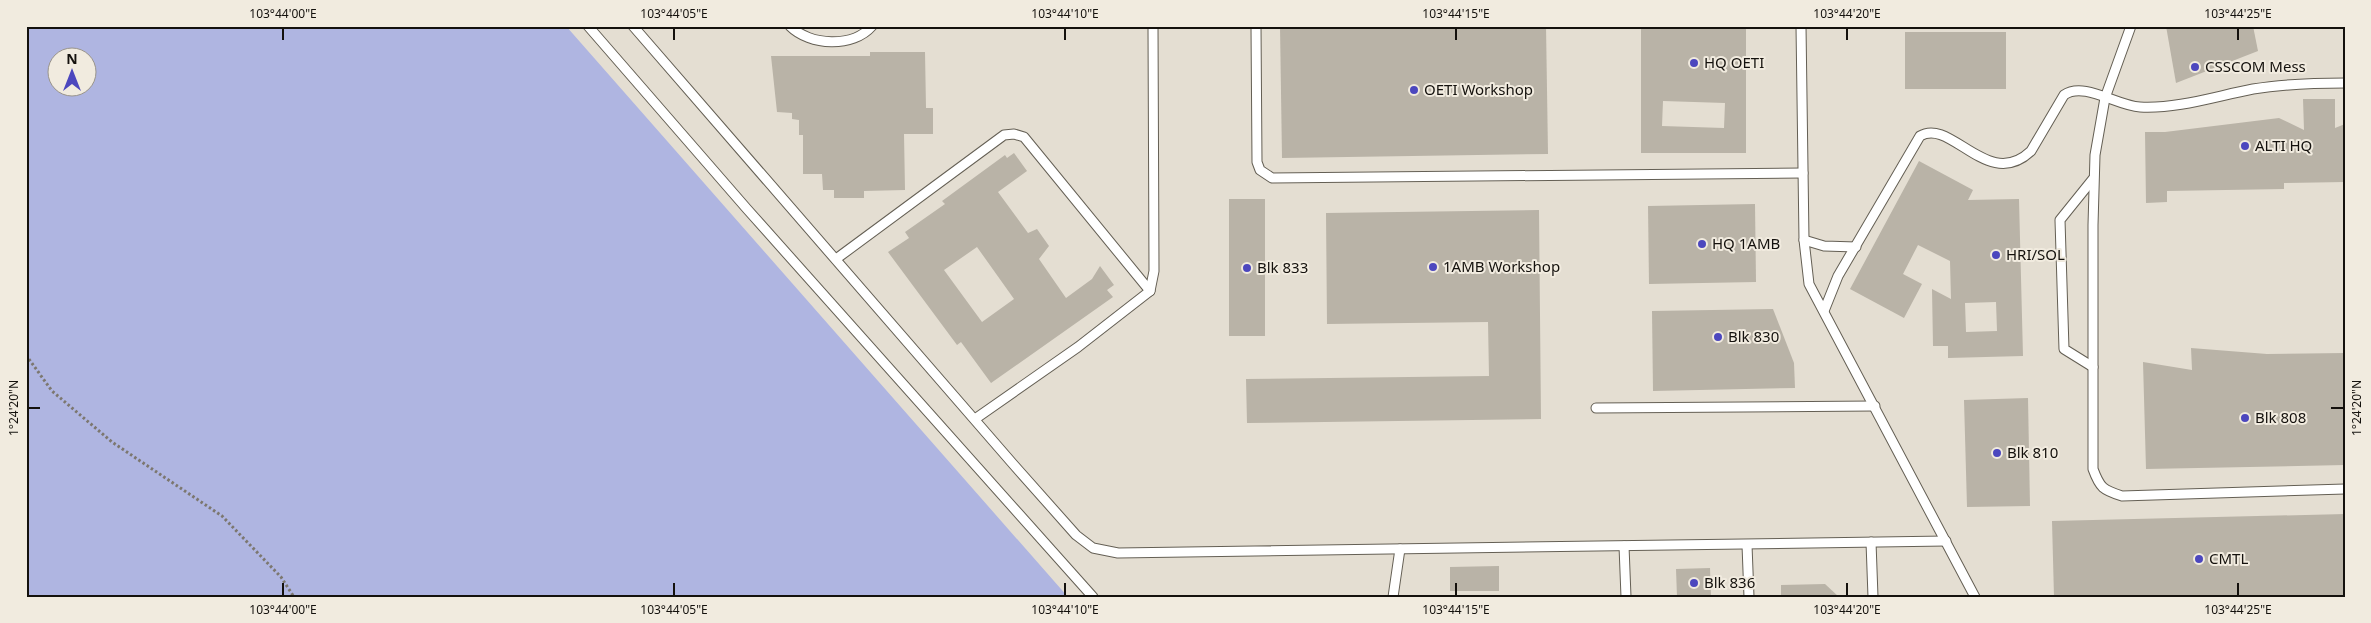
<svg xmlns="http://www.w3.org/2000/svg" width="2371" height="623" font-family="'Noto Sans',sans-serif">
  <rect width="100%" height="100%" fill="#e4ded2"/>
  <!-- green -->
  <path fill="#afb5e1" fill-rule="evenodd" d="M26,26h540l502,571h-1042zM58,58h30v30h-30z"/>
  <!-- building -->
  <g fill="#b9b3a7" fill-rule="evenodd">
    <polygon points="1280,26 1546,26 1548,154 1282,158"/>
    <path d="M1641,26h105v127h-105zM1663,101l62,2 -1,25 -62,-2z"/>
    <polygon points="2166,26 2253,26 2258,51 2176,83"/>
    <rect x="1905" y="32" width="101" height="57"/>
    <polygon points="870,52 925,52 926,108 933,108 933,134 904,134 905,190 864,191 864,198 834,198 834,190 823,190 822,174 803,174 803,135 799,135 799,120 792,119 792,113 777,112 771,56 870,56"/>
    <polygon points="2303,99 2335,99 2335,128 2345,124 2345,182 2284,183 2284,189 2167,191 2167,202 2146,203 2145,132 2165,132 2279,118 2304,130"/>
    <path d="M1014,153l13,18 -29,21 30,41 9,-4 12,17 -10,13 27,39 26,-19 8,-13 14,19 -7,5 6,7 -122,86 -30,-41 -4,3 -69,-93 21,-14 -4,-6 40,-28 -3,-3 63,-46 2,3zM977,247l37,52 -32,23 -38,-52z"/>
    <path d="M1919,161l54,29 -5,10 51,-1 4,157 -75,2v-12h-15l-1,-57 19,10 -1,-38 -32,-16 -15,29 19,10 -18,34 -54,-29zM1996,302l1,29 -31,1 -1,-29z"/>
    <rect x="1229" y="199" width="36" height="137"/>
    <polygon points="1755,204 1756,282 1649,284 1648,206"/>
    <polygon points="1539,210 1541,419 1247,423 1246,379 1489,376 1488,322 1327,324 1326,213"/>
    <polygon points="1773,309 1794,363 1795,388 1653,391 1652,311"/>
    <polygon points="2191,348 2267,354 2345,353 2345,465 2146,469 2143,362 2192,370"/>
    <polygon points="2028,398 2030,506 1967,507 1964,400"/>
    <polygon points="2345,514 2345,597 2054,597 2052,521"/>
    <polygon points="1499,566 1499,591 1450,591 1450,567"/>
    <polygon points="1710,568 1711,597 1677,597 1676,569"/>
    <polygon points="1825,584 1839,597 1781,597 1781,585"/>
  </g>
  <g fill="none" stroke-linecap="round" stroke-linejoin="round">
    <!-- service casing -->
    <g stroke="#645f54" stroke-width="11">
      <g id="service">
        <polyline points="588,26 747,209 1093,597"/>
        <polyline points="633,26 1013,464 1076,535 1093,548 1118,553 1946,541"/>
        <path d="M790,26c20,20 63,22 82,0"/>
        <polyline points="1256,26 1257,162 1260,170 1272,178 1803,173"/>
        <polyline points="1801,26 1804,240 1809,284 1975,597"/>
        <path d="M2131,26l-26,72 -10,57 -2,70v244c7,19 10,21 29,27l223,-7"/>
        <polyline points="1804,240 1824,246 1856,247"/>
        <polyline points="836,259 1004,135 1014,134 1024,137 1150,291"/>
        <path d="M1824,311l14,-35 82,-140c31,-19 68,56 111,15l33,-56c20,-14 53,11 76,12 38,2 76,-11 113,-18 31,-5 61,-6 92,-6"/>
        <polyline points="2093,367 2064,349 2060,220 2093,179"/>
        <polyline points="1596,408 1875,406"/>
        <polyline points="975,419 1078,347 1150,291 1154,271 1153,26"/>
        <polyline points="1871,542 1873,597"/>
        <polyline points="1747,545 1749,597"/>
        <polyline points="1624,546 1626,597"/>
        <polyline points="1393,597 1400,549"/>
      </g>
    </g>
    <!-- path -->
    <polyline stroke="#7c776f" stroke-width="3" stroke-dasharray="2.5 2.5" stroke-linecap="butt" points="26,355 52,391 112,442 222,516 281,577 294,597"/>
    <!-- service -->
    <use href="#service" stroke="#fff" stroke-width="9"/>
  </g>
  <!-- ticks -->
  <path fill="none" stroke="#14110d" stroke-width="2" d="M283,28v12M674,28v12M1065,28v12M1456,28v12M1847,28v12M2238,28v12M28,408h12M2331,408h13M283,583v13M674,583v13M1065,583v13M1456,583v13M1847,583v13M2238,583v13"/>
  <!-- markers -->
  <g fill="#4c47be" stroke="#f1ebdf" stroke-width="2">
    <circle cx="1694" cy="63" r="5"/>
    <circle cx="2195" cy="67" r="5"/>
    <circle cx="1414" cy="90" r="5"/>
    <circle cx="2245" cy="146" r="5"/>
    <circle cx="1702" cy="244" r="5"/>
    <circle cx="1996" cy="255" r="5"/>
    <circle cx="1433" cy="267" r="5"/>
    <circle cx="1247" cy="268" r="5"/>
    <circle cx="1718" cy="337" r="5"/>
    <circle cx="2245" cy="418" r="5"/>
    <circle cx="1997" cy="453" r="5"/>
    <circle cx="2199" cy="559" r="5"/>
    <circle cx="1694" cy="583" r="5"/>
  </g>
  <g text-anchor="middle" stroke-width="4" stroke-linejoin="round" paint-order="stroke">
    <!-- poi labels -->
    <g font-size="15" fill="#14110d" stroke="#f1ebdf" text-anchor="start">
      <text x="1704" y="68">HQ OETI</text>
      <text x="2205" y="72">CSSCOM Mess</text>
      <text x="1424" y="95">OETI Workshop</text>
      <text x="2255" y="151">ALTI HQ</text>
      <text x="1712" y="249">HQ 1AMB</text>
      <text x="2006" y="260">HRI/SOL</text>
      <text x="1443" y="272">1AMB Workshop</text>
      <text x="1257" y="273">Blk 833</text>
      <text x="1728" y="342">Blk 830</text>
      <text x="2255" y="423">Blk 808</text>
      <text x="2007" y="458">Blk 810</text>
      <text x="2209" y="564">CMTL</text>
      <text x="1704" y="588">Blk 836</text>
    </g>
  </g>
  <!-- border -->
  <rect width="2371" height="623" fill="none" stroke="#f1ebdf" stroke-width="55"/>
  <!-- north arrow -->
  <g transform="translate(72 72)"><circle r="24" fill="#f1ebdf" stroke="#99948b"/>
  <path d="M0-4L9 19L0 12L-9 19Z" fill="#4c47be"/>
  <text y="-8" font-size="14" font-weight="bold" text-anchor="middle" fill="#14110d">N</text>
  </g>
  <rect x="28" y="28" width="2316" height="568" fill="none" stroke="#14110d" stroke-width="2"/>
  <g font-size="12" text-anchor="middle" fill="#14110d">
    <text x="283" y="18">103°44'00"E</text>
    <text x="674" y="18">103°44'05"E</text>
    <text x="1065" y="18">103°44'10"E</text>
    <text x="1456" y="18">103°44'15"E</text>
    <text x="1847" y="18">103°44'20"E</text>
    <text x="2238" y="18">103°44'25"E</text>
    <text transform="translate(14 408) rotate(-90)" y="4">1°24'20"N</text>
    <text transform="translate(2357 408) rotate(-90)" y="4">1°24'20"N</text>
    <text x="283" y="614">103°44'00"E</text>
    <text x="674" y="614">103°44'05"E</text>
    <text x="1065" y="614">103°44'10"E</text>
    <text x="1456" y="614">103°44'15"E</text>
    <text x="1847" y="614">103°44'20"E</text>
    <text x="2238" y="614">103°44'25"E</text>
  </g>
</svg>
